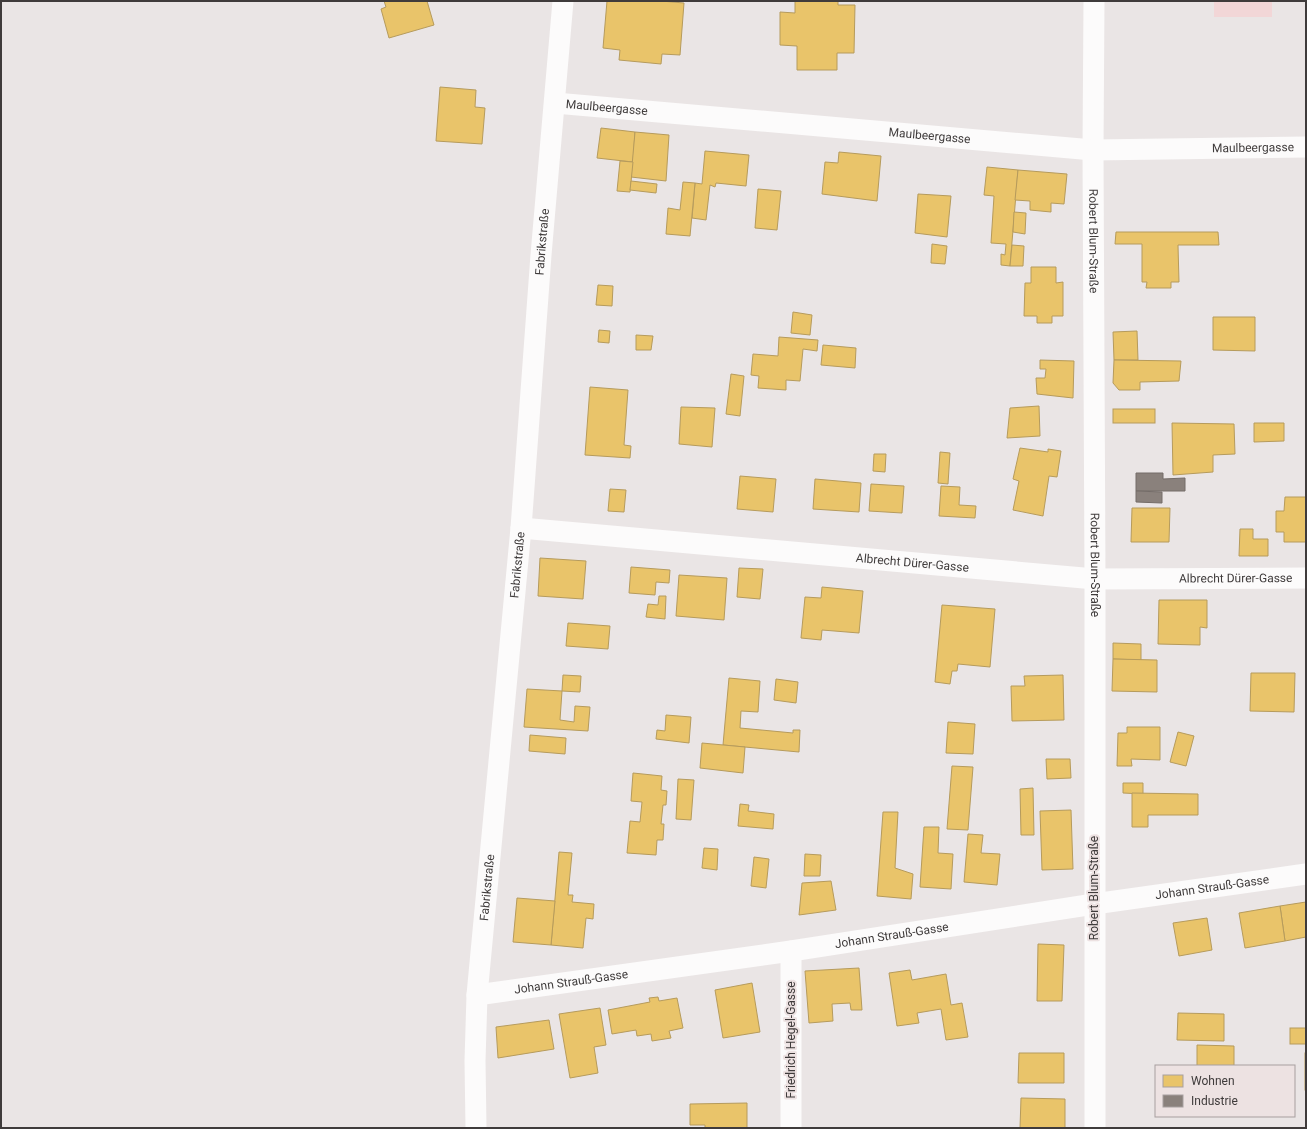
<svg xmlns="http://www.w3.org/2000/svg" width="1307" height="1129" font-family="Roboto,sans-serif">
  <rect width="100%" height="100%" fill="#eae5e5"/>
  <!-- green -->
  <rect fill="#f2d6d7" x="1214" y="1" width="58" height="16"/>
  <!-- homes -->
  <g fill="#e9c46a" stroke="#b69b5c">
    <polygon points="384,1 427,1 434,25 389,38 381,9 386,7"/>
    <polygon points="607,1 661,1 684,3 680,55 662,54 661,64 619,60 620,50 603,48"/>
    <polygon points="795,1 838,1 838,5 855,5 854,53 837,53 837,70 797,70 797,46 780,45 780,12 795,13"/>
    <polygon points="440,87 476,90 475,107 485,108 482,144 436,141"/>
    <polygon points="601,128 635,132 633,162 597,158"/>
    <polygon points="635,132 669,135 666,181 631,177"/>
    <polygon points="705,151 749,155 746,186 716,183 715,187 710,185 706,220 692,218 695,183 702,184"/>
    <polygon points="839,152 881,156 877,201 822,194 825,162 838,163"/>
    <polygon points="620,161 633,162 630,192 617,191"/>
    <polygon points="987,167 1018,170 1010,266 1001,265 1001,254 1005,255 1006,244 991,243 994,196 984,195"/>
    <polygon points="1018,170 1067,174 1064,204 1051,203 1051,212 1030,210 1030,201 1015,200"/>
    <polygon points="631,181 657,184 656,193 630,190"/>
    <polygon points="683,182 695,183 690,236 666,234 668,208 680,210"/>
    <polygon points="758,189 781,191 777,230 755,228"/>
    <polygon points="918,194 951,196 947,237 915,233"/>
    <polygon points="1014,212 1026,213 1025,234 1013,232"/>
    <polygon points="1116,232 1218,232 1219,245 1178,245 1179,282 1171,282 1171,288 1146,288 1147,282 1142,282 1142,244 1115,244"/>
    <polygon points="932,244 947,246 945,264 931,263"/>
    <polygon points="1012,245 1024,246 1023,266 1010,266"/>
    <polygon points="1031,267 1056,267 1056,283 1063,282 1063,316 1052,316 1052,323 1037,323 1037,316 1024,316 1025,283 1031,283"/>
    <polygon points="598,285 613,286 612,306 596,305"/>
    <polygon points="793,312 812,315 810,335 791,333"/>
    <polygon points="1213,317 1255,317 1255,351 1213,350"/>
    <polygon points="599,330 610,331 609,343 598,342"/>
    <polygon points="1137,331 1138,360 1114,360 1113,332"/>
    <polygon points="636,335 653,336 651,350 636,350"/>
    <polygon points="779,337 818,340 817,351 803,349 800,381 786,380 786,390 758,388 759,376 751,375 753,354 778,356"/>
    <polygon points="823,345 856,348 855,368 821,365"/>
    <polygon points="1040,360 1074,361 1073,398 1037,394 1036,378 1045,378 1046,369 1040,369"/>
    <polygon points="1114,360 1181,361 1179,381 1140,382 1140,390 1119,390 1113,383"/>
    <polygon points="731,374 744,376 740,416 726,414"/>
    <polygon points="590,387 628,390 624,445 631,446 630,458 585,455"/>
    <polygon points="1039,406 1040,436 1007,438 1010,408"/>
    <polygon points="681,407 715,408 712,447 679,444"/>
    <rect x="1113" y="409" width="42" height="14"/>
    <polygon points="1172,423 1234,424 1235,454 1213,455 1213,472 1173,475"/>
    <polygon points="1254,423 1284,423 1284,441 1254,442"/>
    <polygon points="1020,448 1048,452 1048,449 1061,451 1057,477 1049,476 1043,516 1013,510 1019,481 1013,479"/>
    <polygon points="940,452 950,453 948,484 938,483"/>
    <polygon points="874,454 886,454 885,472 873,471"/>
    <polygon points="740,476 776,479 773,512 737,509"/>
    <polygon points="815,479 861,483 859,512 813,509"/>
    <polygon points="871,484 904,486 902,513 869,511"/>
    <polygon points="941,486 960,487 959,505 976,506 975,518 939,516"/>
    <polygon points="610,489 626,490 624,512 608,511"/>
    <polygon points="1285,497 1306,497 1306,542 1284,542 1284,532 1276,532 1276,511 1284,511"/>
    <polygon points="1132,508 1170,508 1169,542 1131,542"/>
    <polygon points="1240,529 1253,529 1253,539 1268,539 1268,556 1239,556"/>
    <polygon points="540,558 586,561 583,599 538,596"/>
    <polygon points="631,567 670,570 669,583 656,582 655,595 629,593"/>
    <polygon points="739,568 763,569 760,599 737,597"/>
    <polygon points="679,575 727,578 724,620 676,616"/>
    <polygon points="822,587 863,591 859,633 822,630 821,640 801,638 805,597 821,598"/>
    <polygon points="659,596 666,596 665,619 646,617 648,604 658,605"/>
    <polygon points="1159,600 1207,600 1207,628 1200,627 1200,645 1158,644"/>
    <polygon points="942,605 995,609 990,667 958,664 957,671 952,671 950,684 935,682"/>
    <polygon points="568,623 610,626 608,649 566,646"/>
    <polygon points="1113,643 1141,644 1141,660 1113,659"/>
    <polygon points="1113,659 1157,660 1157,692 1112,691"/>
    <polygon points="1251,673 1295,673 1294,712 1250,711"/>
    <polygon points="563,675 581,676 580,692 562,691"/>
    <polygon points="1063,675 1064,720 1012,721 1011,686 1025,686 1024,676"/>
    <polygon points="729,678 760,681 758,712 741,711 740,728 793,733 793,730 800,730 799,752 723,745"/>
    <polygon points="776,679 798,682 796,703 774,700"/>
    <polygon points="527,689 562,691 560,720 574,722 575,706 590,707 588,731 524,727"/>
    <polygon points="666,715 691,717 689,743 656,739 657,730 665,731"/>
    <polygon points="948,722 975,724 973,754 946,753"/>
    <polygon points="1127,727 1160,727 1160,760 1131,759 1132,766 1117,766 1118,733 1127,733"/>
    <polygon points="1178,732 1194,736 1186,766 1170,762"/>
    <polygon points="530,735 566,738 565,754 529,751"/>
    <polygon points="702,743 745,747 743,773 700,768"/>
    <polygon points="1046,759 1070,759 1071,778 1047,779"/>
    <polygon points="952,766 973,767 968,830 947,829"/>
    <polygon points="633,773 662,776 661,790 667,791 666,805 663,805 661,824 664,824 663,840 657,840 656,855 627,853 630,821 640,822 642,802 631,801"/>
    <polygon points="678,779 694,780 691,820 676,819"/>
    <polygon points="1123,783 1143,783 1143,794 1123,793"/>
    <polygon points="1033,788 1034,835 1021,835 1020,789"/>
    <polygon points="1132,793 1198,794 1198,815 1148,815 1148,827 1132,827"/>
    <polygon points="740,804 749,805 748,811 774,814 773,829 738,826"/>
    <polygon points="1071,810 1073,869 1042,870 1040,811"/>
    <polygon points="883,812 898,812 895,868 913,874 911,899 877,896"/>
    <polygon points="924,827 939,827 938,853 953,854 951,889 920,887"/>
    <polygon points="968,834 983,835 981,853 1000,854 997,885 964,882"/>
    <polygon points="704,848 718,849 717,870 702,868"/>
    <polygon points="559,852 572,853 568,895 573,895 572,902 594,904 593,919 586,918 583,948 551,945"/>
    <polygon points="805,854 821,855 820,876 804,876"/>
    <polygon points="754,857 769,859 766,888 751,886"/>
    <polygon points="831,881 836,910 799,915 802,883"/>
    <polygon points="517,898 555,901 551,945 513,942"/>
    <polygon points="1306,902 1306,937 1285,941 1280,906"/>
    <polygon points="1280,906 1285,941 1245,948 1239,913"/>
    <polygon points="1207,918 1212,950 1179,956 1173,923"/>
    <polygon points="1038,944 1064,945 1062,1001 1037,1001"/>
    <polygon points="859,968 862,1010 851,1010 850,1003 832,1004 833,1021 809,1023 805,971"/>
    <polygon points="910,970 912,980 946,974 951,1005 962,1003 968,1037 946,1040 941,1009 917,1013 919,1023 897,1026 889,973"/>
    <polygon points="752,983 760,1032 723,1038 715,990"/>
    <polygon points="658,997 659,1001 677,998 683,1028 669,1031 671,1038 652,1041 651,1034 637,1036 636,1030 612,1034 608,1010 650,1002 649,998"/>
    <polygon points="600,1008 606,1045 594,1047 598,1073 570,1078 559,1014"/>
    <polygon points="1178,1013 1224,1014 1224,1041 1177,1040"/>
    <polygon points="549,1020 554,1049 498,1058 496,1027"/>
    <rect x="1290" y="1028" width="16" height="16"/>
    <polygon points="1197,1045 1234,1046 1234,1066 1197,1066"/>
    <polygon points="1019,1053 1064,1053 1064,1083 1018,1083"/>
    <rect x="1305" y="1053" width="1" height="37"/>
    <polygon points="1021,1098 1065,1099 1065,1128 1020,1128"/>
    <polygon points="747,1103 747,1128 705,1128 705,1125 690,1125 690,1104"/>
  </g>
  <!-- industry -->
  <g fill="#8a817c" stroke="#746c68">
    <polygon points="1136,473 1163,473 1163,479 1185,478 1185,491 1136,491"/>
    <polygon points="1136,491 1162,492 1162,503 1136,502"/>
  </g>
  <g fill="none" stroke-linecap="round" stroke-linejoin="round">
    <!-- street -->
    <g stroke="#fcfbfb" stroke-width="21">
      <path id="s1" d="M1094,1l-1,149 2,429v549"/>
      <path id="s2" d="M555,103l538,47 213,-3"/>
      <path id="s3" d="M521,528l574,51 211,-1"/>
      <polyline points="791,951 791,1128"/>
      <path id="s4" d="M477,995l314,-44 303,-47 212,-30"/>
      <path id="s5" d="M476,1128l-1,-67 2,-66 44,-467 20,-273 22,-254"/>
    </g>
  </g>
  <g text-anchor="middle" stroke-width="4" stroke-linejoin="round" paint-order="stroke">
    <!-- street labels -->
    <g font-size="12" fill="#3f3b3b" stroke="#ede2e2">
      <text dy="4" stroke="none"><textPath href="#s2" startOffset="52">Maulbeergasse</textPath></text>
      <text dy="4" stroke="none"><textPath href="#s2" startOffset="376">Maulbeergasse</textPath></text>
      <text dy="4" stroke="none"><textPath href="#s2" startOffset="700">Maulbeergasse</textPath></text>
      <text dy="4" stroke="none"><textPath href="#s1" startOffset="240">Robert Blum-Straße</textPath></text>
      <text dy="4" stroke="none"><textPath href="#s5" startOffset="889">Fabrikstraße</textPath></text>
      <text dy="4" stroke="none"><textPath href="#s3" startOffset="393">Albrecht Dürer-Gasse</textPath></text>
      <text dy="4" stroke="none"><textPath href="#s1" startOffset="564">Robert Blum-Straße</textPath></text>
      <text dy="4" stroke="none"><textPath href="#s5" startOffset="565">Fabrikstraße</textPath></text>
      <text dy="4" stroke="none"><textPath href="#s3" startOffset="717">Albrecht Dürer-Gasse</textPath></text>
      <text dy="4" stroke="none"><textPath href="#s5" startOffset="241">Fabrikstraße</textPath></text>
      <text dy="4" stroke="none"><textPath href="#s4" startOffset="743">Johann Strauß-Gasse</textPath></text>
      <text transform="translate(1094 888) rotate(-90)" y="4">Robert Blum-Straße</text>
      <text dy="4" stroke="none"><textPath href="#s4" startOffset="419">Johann Strauß-Gasse</textPath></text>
      <text dy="4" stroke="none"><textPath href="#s4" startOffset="95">Johann Strauß-Gasse</textPath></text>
      <text transform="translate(791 1040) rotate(-90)" y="4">Friedrich Hegel-Gasse</text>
    </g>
  </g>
  <!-- border -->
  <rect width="1307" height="1129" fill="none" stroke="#3f3b3b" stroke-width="4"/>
  <!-- legend -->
  <rect x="1155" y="1065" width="140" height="52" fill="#ede2e2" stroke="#a79f9f"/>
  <rect x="1163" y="1075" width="20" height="12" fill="#e9c46a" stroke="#a79f9f"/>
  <text x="1191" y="1085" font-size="12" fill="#3f3b3b">Wohnen</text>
  <rect x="1163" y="1095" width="20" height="12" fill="#8a817c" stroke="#a79f9f"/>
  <text x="1191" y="1105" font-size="12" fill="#3f3b3b">Industrie</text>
</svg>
